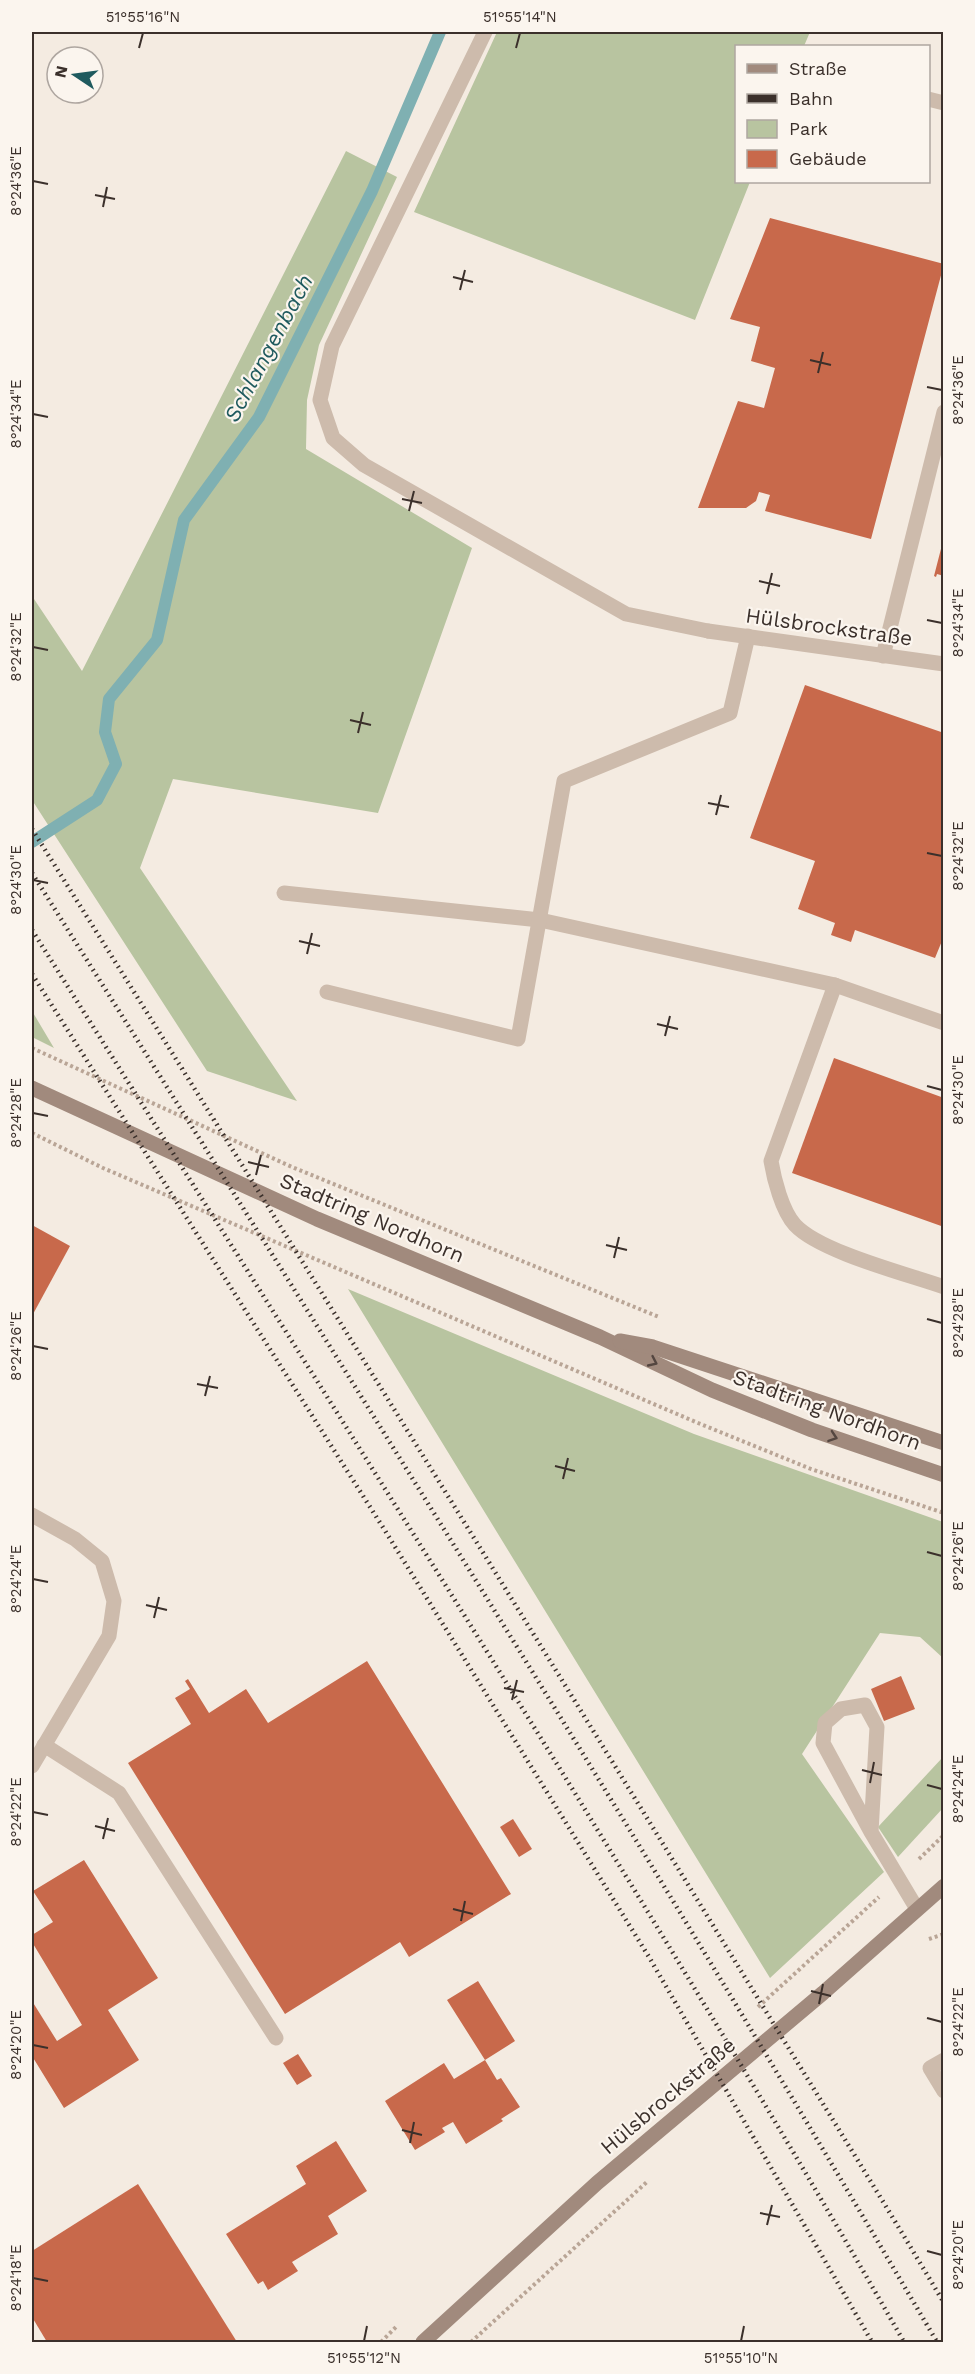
<svg xmlns="http://www.w3.org/2000/svg" width="975" height="2374" font-family="'Work Sans',sans-serif">
  <rect width="100%" height="100%" fill="#f4ebe1"/>
  <!-- green -->
  <g fill="#b8c4a0">
    <polygon points="497,32 810,32 804,46 736,46 736,182 750,182 695,320 414,212"/>
    <polygon points="346,151 397,177 319,345 307,400 306,449 472,548 378,813 173,779 140,868 297,1101 207,1071 32,800 32,596 82,671"/>
    <polygon points="32,1011 54,1048 32,1037"/>
    <polygon points="348,1289 694,1434 943,1522 943,1658 920,1637 880,1633 802,1754 884,1872 770,1978"/>
    <polygon points="943,1757 943,1808 898,1857 878,1827"/>
  </g>
  <g fill="none" stroke-linecap="round" stroke-linejoin="round">
    <!-- stream -->
    <polyline stroke="#7fb0b2" stroke-width="12" points="32,842 97,800 116,764 105,732 109,699 157,640 184,520 259,417 372,191 440,32"/>
  </g>
  <!-- building -->
  <g fill="#c8694b">
    <polygon points="770,218 944,264 871,539 765,511 770,495 759,492 756,501 746,508 698,508 738,401 764,408 775,368 751,361 760,327 730,319"/>
    <polygon points="943,541 944,576 937,574 936,577 934,576"/>
    <polygon points="805,685 944,733 944,936 935,958 855,930 851,942 831,935 835,923 798,909 815,861 750,838"/>
    <polygon points="834,1058 944,1098 944,1227 792,1173"/>
    <polygon points="32,1225 70,1246 32,1316"/>
    <polygon points="367,1661 511,1894 409,1957 400,1942 285,2014 128,1763 191,1724 175,1698 190,1689 185,1681 188,1679 209,1713 246,1689 268,1723"/>
    <polygon points="901,1676 915,1709 884,1721 871,1689"/>
    <polygon points="513,1819 532,1849 519,1857 500,1827"/>
    <polygon points="84,1860 158,1978 108,2010 139,2060 64,2108 32,2056 32,2001 57,2041 82,2025 32,1942 32,1935 53,1922 33,1891"/>
    <polygon points="478,1981 515,2041 485,2060 497,2080 501,2078 520,2107 501,2119 503,2121 466,2144 453,2122 442,2128 445,2132 415,2150 385,2101 444,2063 454,2079 485,2060 447,2000"/>
    <polygon points="298,2054 312,2076 297,2085 283,2063"/>
    <polygon points="336,2141 367,2191 328,2216 338,2234 292,2262 298,2271 268,2290 263,2281 258,2284 226,2234 306,2184 296,2166"/>
    <polygon points="138,2184 237,2342 47,2342 32,2317 32,2251"/>
  </g>
  <g fill="none" stroke-linecap="round" stroke-linejoin="round">
    <!-- path -->
    <g stroke="#b9a596" stroke-width="4" stroke-dasharray="3 3" stroke-linecap="butt">
      <polyline points="32,1048 292,1167 659,1317"/>
      <polyline points="32,1133 103,1168 698,1423 811,1469 944,1513"/>
      <polyline points="919,1859 944,1835"/>
      <polyline points="929,1939 944,1934"/>
      <polyline points="758,2007 879,1897"/>
      <polyline points="381,2342 397,2326"/>
      <polyline points="471,2342 648,2181"/>
    </g>
    <!-- lane -->
    <g stroke="#cdbbac" stroke-width="15">
      <polyline points="485,32 332,346 320,400 333,438 364,465 626,614 708,631"/>
      <polyline points="928,99 944,103"/>
      <polyline points="883,656 944,412"/>
      <polyline points="284,893 540,920 835,985 944,1023"/>
      <path d="M835,985l-64,176c3,18 11,50 24,64 25,27 112,49 149,62"/>
      <polyline points="327,992 518,1039 564,781 730,713 748,636"/>
      <polyline points="44,1745 119,1793 276,2038"/>
      <polyline points="871,1832 877,1727 865,1705 841,1709 825,1723 823,1743 871,1832 917,1909"/>
      <polyline points="944,2060 930,2068 944,2091"/>
    </g>
    <!-- street -->
    <g stroke="#cdbbac" stroke-width="15">
      <polyline points="708,631 944,664"/>
      <polyline points="32,1515 75,1539 102,1561 114,1601 109,1636 32,1766"/>
    </g>
    <!-- secondary -->
    <g stroke="#a18a7d" stroke-width="15">
      <polyline points="32,1088 317,1219 600,1337 712,1390 812,1430 944,1475"/>
      <polyline points="620,1341 653,1347 944,1443"/>
      <polyline points="423,2342 597,2183 823,1993 944,1886"/>
    </g>
    <!-- rail -->
    <g stroke="#3b302b" stroke-width="4.5" stroke-dasharray="1.5 4.5" stroke-linecap="butt">
      <path d="M32,829c225,359 449,719 671,1080 80,131 162,261 241,394"/>
      <path d="M32,873c307,487 614,973 905,1469"/>
      <path d="M32,930c178,282 357,563 533,847 115,187 230,374 339,565"/>
      <polyline points="32,974 384,1529 649,1957 872,2342"/>
    </g>
  </g>
  <!-- one-way arrows -->
  <defs><path id="oneway-chevron" d="M-2-3.5L2.5 0L-2 3.5" fill="none" stroke-width="1.6" stroke-linecap="round" stroke-linejoin="round" transform="scale(1.5)"/></defs>
  <g stroke="#544640">
    <use href="#oneway-chevron" transform="translate(653 1362) rotate(25)"/>
    <use href="#oneway-chevron" transform="translate(833 1437) rotate(19)"/>
  </g>
  <!-- ticks -->
  <path fill="none" stroke="#3b302b" stroke-width="2" d="M139,48l4,-15M516,48l4,-15M33,181l15,3M95,195l20,4M103,207l4,-20M453,277l20,5M460,290l5,-20M810,360l21,5M818,373l5,-21M927,387l15,3M33,414l15,3M402,499l20,4M409,511l5,-20M759,581l21,5M767,594l5,-21M927,620l15,3M33,647l15,3M350,720l21,5M358,733l5,-21M708,803l21,4M716,815l5,-20M927,853l15,3M33,880l15,3M299,941l21,5M307,954l5,-21M657,1024l21,5M665,1036l5,-20M927,1086l15,4M33,1113l15,3M248,1162l21,5M256,1175l5,-20M606,1245l21,5M614,1258l5,-21M927,1319l15,4M33,1346l15,3M197,1384l21,4M205,1396l5,-20M555,1466l20,5M563,1479l5,-21M927,1552l15,4M33,1579l15,3M146,1605l21,5M154,1618l5,-21M504,1688l20,4M512,1700l5,-20M862,1770l20,5M870,1783l4,-21M927,1785l15,4M33,1812l15,3M95,1826l20,5M103,1839l5,-21M453,1909l20,5M461,1921l4,-20M811,1991l20,5M819,2004l4,-20M927,2018l15,4M33,2045l15,3M402,2130l20,5M410,2143l4,-21M760,2213l20,4M767,2225l5,-20M927,2251l15,4M33,2278l15,3M364,2341l3,-15M741,2341l3,-15"/>
  <g text-anchor="middle" stroke-width="4.5" stroke-linejoin="round" paint-order="stroke">
    <!-- street labels -->
    <g font-size="21" fill="#3b302b" stroke="#fbf5ee">
      <text transform="translate(829 627) rotate(8)" y="7">Hülsbrockstraße</text>
      <text transform="translate(372 1218) rotate(23)" y="7">Stadtring Nordhorn</text>
      <text transform="translate(827 1410) rotate(20)" y="7">Stadtring Nordhorn</text>
      <text transform="translate(668 2096) rotate(-40)" y="7">Hülsbrockstraße</text>
    </g>
    <!-- water labels -->
    <g font-size="22" font-style="italic" fill="#1f5a5e" stroke="#fbf5ee">
      <text transform="translate(268 348) rotate(-62)" y="8">Schlangenbach</text>
    </g>
  </g>
  <!-- border -->
  <rect width="975" height="2374" fill="none" stroke="#fbf5ee" stroke-width="66"/>
  <!-- legend -->
  <rect x="735" y="45" width="195" height="138" fill="#fbf5ee" stroke="#aea6a0" stroke-width="1.5"/>
  <rect x="747" y="64" width="30" height="9" fill="#a18a7d" stroke="#aea6a0" stroke-width="1.5"/>
  <text x="789" y="75" font-size="18" fill="#3b302b">Straße</text>
  <rect x="747" y="94" width="30" height="9" fill="#3b302b" stroke="#aea6a0" stroke-width="1.5"/>
  <text x="789" y="105" font-size="18" fill="#3b302b">Bahn</text>
  <rect x="747" y="120" width="30" height="18" fill="#b8c4a0" stroke="#aea6a0" stroke-width="1.5"/>
  <text x="789" y="135" font-size="18" fill="#3b302b">Park</text>
  <rect x="747" y="150" width="30" height="18" fill="#c8694b" stroke="#aea6a0" stroke-width="1.5"/>
  <text x="789" y="165" font-size="18" fill="#3b302b">Gebäude</text>
  <!-- north arrow -->
  <g transform="translate(75 75) rotate(283)"><circle r="28" fill="#fbf5ee" stroke="#aea6a0" stroke-width="1.5"/>
  <path d="M0-4.5L10 22L0 15L-10 22Z" fill="#1f5a5e"/>
  <text y="-9" font-size="16" font-weight="bold" text-anchor="middle" fill="#3b302b">N</text>
  </g>
  <rect x="33" y="33" width="909" height="2308" fill="none" stroke="#3b302b" stroke-width="2"/>
  <g font-size="15" text-anchor="middle" fill="#3b302b">
    <text x="143" y="22">51°55'16"N</text>
    <text x="520" y="22">51°55'14"N</text>
    <text transform="translate(16 181) rotate(-90)" y="5">8°24'36"E</text>
    <text transform="translate(958 390) rotate(-90)" y="5">8°24'36"E</text>
    <text transform="translate(16 414) rotate(-90)" y="5">8°24'34"E</text>
    <text transform="translate(958 623) rotate(-90)" y="5">8°24'34"E</text>
    <text transform="translate(16 647) rotate(-90)" y="5">8°24'32"E</text>
    <text transform="translate(958 856) rotate(-90)" y="5">8°24'32"E</text>
    <text transform="translate(16 880) rotate(-90)" y="5">8°24'30"E</text>
    <text transform="translate(958 1090) rotate(-90)" y="5">8°24'30"E</text>
    <text transform="translate(16 1113) rotate(-90)" y="5">8°24'28"E</text>
    <text transform="translate(958 1323) rotate(-90)" y="5">8°24'28"E</text>
    <text transform="translate(16 1346) rotate(-90)" y="5">8°24'26"E</text>
    <text transform="translate(958 1556) rotate(-90)" y="5">8°24'26"E</text>
    <text transform="translate(16 1579) rotate(-90)" y="5">8°24'24"E</text>
    <text transform="translate(958 1789) rotate(-90)" y="5">8°24'24"E</text>
    <text transform="translate(16 1812) rotate(-90)" y="5">8°24'22"E</text>
    <text transform="translate(958 2022) rotate(-90)" y="5">8°24'22"E</text>
    <text transform="translate(16 2045) rotate(-90)" y="5">8°24'20"E</text>
    <text transform="translate(958 2255) rotate(-90)" y="5">8°24'20"E</text>
    <text transform="translate(16 2278) rotate(-90)" y="5">8°24'18"E</text>
    <text x="364" y="2363">51°55'12"N</text>
    <text x="741" y="2363">51°55'10"N</text>
  </g>
</svg>
